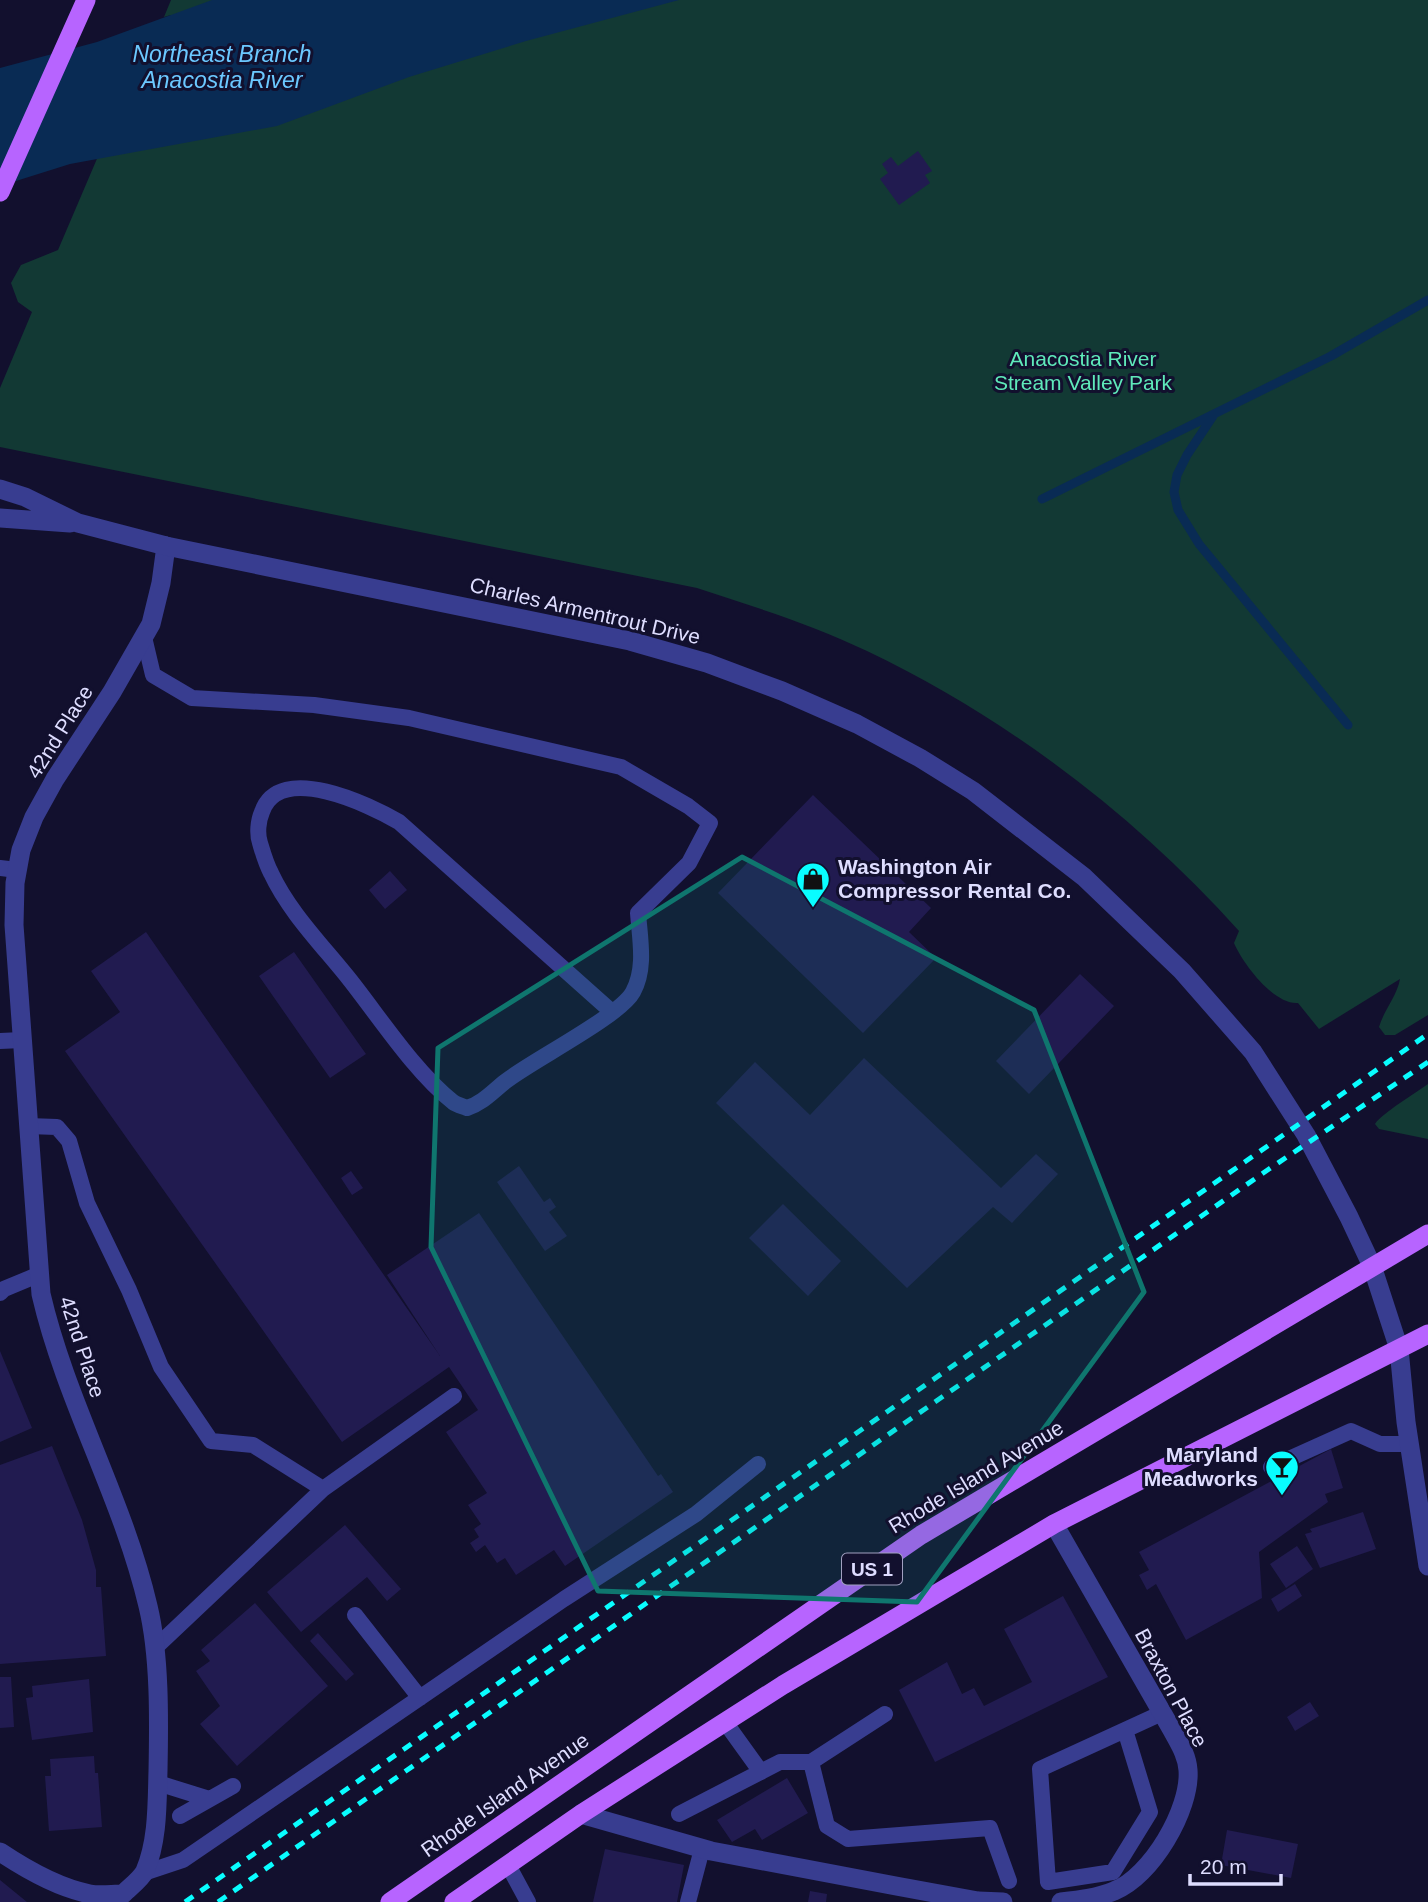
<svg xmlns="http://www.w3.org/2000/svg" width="1428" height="1902" viewBox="0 0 1428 1902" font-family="Arial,sans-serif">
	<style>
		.green { fill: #123934 }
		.water { fill: #092b54 }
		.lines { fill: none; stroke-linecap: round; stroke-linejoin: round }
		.stream { stroke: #092b54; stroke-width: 9 }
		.building { fill: #211b50 }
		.service { stroke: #383d90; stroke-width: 16 }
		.minor { stroke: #383d90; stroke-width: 19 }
		.tertiary { stroke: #383d90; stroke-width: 19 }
		.primary { stroke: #b764ff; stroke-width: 19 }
		.rail { stroke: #09fdff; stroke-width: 5; stroke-dasharray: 10 9; stroke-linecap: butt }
		.marked { fill: #0f766e; fill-opacity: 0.2; stroke: #0f766e; stroke-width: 5; stroke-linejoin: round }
		.labels { text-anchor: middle; stroke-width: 6; stroke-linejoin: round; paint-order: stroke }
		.shield { fill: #12102e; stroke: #a1a0c0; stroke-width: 2 }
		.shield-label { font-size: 19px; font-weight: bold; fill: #deddff }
		.park-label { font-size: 21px; fill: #5fe9ba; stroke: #12102e }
		.street-label { font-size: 21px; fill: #deddff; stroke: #12102e }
		.poi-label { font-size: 21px; font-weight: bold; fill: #deddff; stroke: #12102e; text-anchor: start }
		.water-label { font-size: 23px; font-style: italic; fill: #6bc8ff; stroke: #12102e }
	</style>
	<rect width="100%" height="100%" fill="#12102e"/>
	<!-- green -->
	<path class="green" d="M171,0H1428V1015L1395,1035H1385L1379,1027C1384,1010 1397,996 1400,979L1319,1029L1298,1003C1274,1005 1243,964 1234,943L1239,931C1135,815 1007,718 867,651C813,625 755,607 697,588L0,447V388L32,312L18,302L11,283L21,265L58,250L99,154L171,15L164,17Z
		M1428,1084V1139L1379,1129L1375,1124C1382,1113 1416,1093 1428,1084Z"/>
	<!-- water -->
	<path class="water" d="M212,0H679L526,41L409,77L277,126L70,164L0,186V68L97,42Z"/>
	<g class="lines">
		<!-- stream -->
		<path class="stream" d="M1213,416L1187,455L1177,475L1174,492L1178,510L1199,544L1348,725
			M1042,499L1331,356L1428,300"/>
	</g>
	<!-- building -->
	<path class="building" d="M918,151L932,171L925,175L930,183L899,205L880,179L888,173L882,164L891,157L898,166Z
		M813,795L931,908L909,932L936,958L863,1033L718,893Z
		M390,871L407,890L385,909L369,890Z
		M146,932L440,1356L387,1275L479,1213L658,1476L661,1474L673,1492L565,1566L554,1550L516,1575L505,1558L497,1563L485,1545L476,1552L470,1543L479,1537L474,1529L481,1524L468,1505L487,1493L446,1432L478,1410L449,1367L342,1442L65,1051L120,1012L91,971Z
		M294,952L366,1054L330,1078L259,976Z
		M1080,974L1114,1006L1029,1094L996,1061Z
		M864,1058L1001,1188L1036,1154L1058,1174L1012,1223L993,1207L907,1288L716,1103L755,1062L810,1115Z
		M519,1166L544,1202L550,1198L556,1207L549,1212L567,1236L545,1251L497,1182Z
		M351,1171L363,1188L352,1195L341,1178Z
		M783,1204L841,1261L808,1296L749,1238Z
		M0,1351L32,1428L0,1442Z
		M52,1446L82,1520L96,1570V1587H101L106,1656L0,1664V1465Z
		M1331,1449L1343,1488L1325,1494L1328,1502L1259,1552L1262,1598L1186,1640L1156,1584L1147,1590L1139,1575L1149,1570L1139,1552Z
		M1363,1512L1376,1549L1320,1568L1305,1534L1312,1532L1310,1529Z
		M345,1525L401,1589L387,1601L367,1577L301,1632L267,1592Z
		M1297,1546L1313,1569L1286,1588L1270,1564Z
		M1295,1584L1302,1596L1278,1612L1271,1599Z
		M1063,1596L1108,1677L935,1762L899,1690L947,1662L962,1694L974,1688L984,1706L1032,1682L1004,1629Z
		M255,1603L328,1686L237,1766L200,1724L220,1706L196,1671L210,1661L201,1650Z
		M318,1633L354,1674L346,1681L310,1641Z
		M0,1677H11L14,1727L0,1728Z
		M89,1679L93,1732L32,1740L26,1698L33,1697L32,1686Z
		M1310,1702L1319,1716L1295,1731L1287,1717Z
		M94,1756L95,1773H98L102,1827L49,1831L45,1776H51L50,1759Z
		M787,1778L808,1813L762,1840L755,1829L732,1842L717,1820Z
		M1227,1830L1298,1844L1291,1878L1221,1865Z
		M605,1849L684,1865L677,1902H593Z
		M0,1880L27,1902H0Z
		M810,1891L827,1894L826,1902H808Z"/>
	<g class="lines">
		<!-- service -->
		<path class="service" d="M144,637L153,675L192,698L314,705L409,718L621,767L688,806L710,823L689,863L638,913C640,940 646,968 633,992C620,1016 533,1060 506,1081C493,1091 483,1103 467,1108C462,1106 457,1105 453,1102C415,1072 380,1018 350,980C323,946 289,912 271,873C266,864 263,853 260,843C257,834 258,821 262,812C279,761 370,805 399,822L612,1012
			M0,868L17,870
			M0,1041L22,1040
			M28,1126L57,1127L69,1141L87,1203L129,1290L161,1367L211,1441L253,1445L323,1489L454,1396
			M0,1293L4,1289L40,1274
			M1271,1467L1351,1431L1380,1444H1409
			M355,1615L420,1698
			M155,1648L323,1489
			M725,1722L761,1772
			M1125,1730L1150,1812L1113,1872L1048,1882L1040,1769L1162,1713
			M811,1762L827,1826L848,1839L990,1828L1009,1881
			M158,1783L209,1799
			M679,1814L780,1762H811L885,1714
			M180,1816L233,1786
			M508,1865L528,1902
			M144,1873L183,1860L564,1599L696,1514L758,1464
			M688,1902L702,1849"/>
		<!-- minor -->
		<path class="minor" d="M1399,1349L1406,1422L1428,1566
			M1054,1524L1172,1730C1179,1743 1187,1755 1188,1770C1191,1809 1151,1877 1114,1891C1097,1898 1079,1900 1061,1902
			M581,1814L711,1851L896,1886L978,1901L1003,1902
			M0,1852C27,1870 58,1888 90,1894C100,1896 112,1894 123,1894C130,1887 141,1879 145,1871C158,1840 157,1804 158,1771C159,1720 160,1656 148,1606C123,1499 66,1402 41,1294L14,925L15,883L21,850L34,817L55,779L112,692L151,624L161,583L166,546"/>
		<!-- tertiary -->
		<path class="tertiary" d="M0,489L25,497L78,523L166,546L630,641L707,663L782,691L857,724L920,758L973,791L1084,877L1182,971L1253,1052L1306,1135L1349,1217L1372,1266L1399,1349
			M0,518L70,523"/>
		<!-- primary -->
		<path class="primary" d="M0,192L86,0
			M390,1902L921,1535L1428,1234
			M454,1902L581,1814L783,1685L1054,1524L1428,1334"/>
		<!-- rail -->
		<path class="rail" d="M185,1902L1428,1034
			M218,1902L1269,1169L1428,1062"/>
	</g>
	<!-- marked area -->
	<path class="marked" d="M742,857L1034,1010L1144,1292L917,1602L598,1591L431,1247L438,1048Z"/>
	<!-- icons -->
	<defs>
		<g id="shop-pin" transform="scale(1.75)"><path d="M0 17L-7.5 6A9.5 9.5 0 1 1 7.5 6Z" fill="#09fdff" stroke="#12102e"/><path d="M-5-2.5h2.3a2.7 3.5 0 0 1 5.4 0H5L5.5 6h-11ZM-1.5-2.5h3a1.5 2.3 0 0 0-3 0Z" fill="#111"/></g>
		<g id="bar-pin" transform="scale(1.75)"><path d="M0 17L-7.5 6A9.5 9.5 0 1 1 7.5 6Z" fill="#09fdff" stroke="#12102e"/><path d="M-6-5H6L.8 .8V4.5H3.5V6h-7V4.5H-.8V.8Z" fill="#111"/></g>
	</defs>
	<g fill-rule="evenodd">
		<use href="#shop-pin" x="813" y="879"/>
		<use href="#bar-pin" x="1282" y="1467"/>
	</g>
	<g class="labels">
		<!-- shield labels -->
		<rect class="shield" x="842" y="1553.5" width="60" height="31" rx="5"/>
		<g class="shield-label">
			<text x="872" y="1576">US 1</text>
		</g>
		<!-- park labels -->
		<g class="park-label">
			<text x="1083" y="366">Anacostia River<tspan x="1083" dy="24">Stream Valley Park</tspan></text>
		</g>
		<!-- street labels -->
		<g class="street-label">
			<text transform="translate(585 611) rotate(13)" y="7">Charles Armentrout Drive</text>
			<text transform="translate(60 732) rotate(-58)" y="7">42nd Place</text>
			<text transform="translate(82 1347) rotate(72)" y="7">42nd Place</text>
			<text transform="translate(976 1477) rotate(-31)" y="7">Rhode Island Avenue</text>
			<text transform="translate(1171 1688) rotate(62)" y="7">Braxton Place</text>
			<text transform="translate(505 1795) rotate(-35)" y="7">Rhode Island Avenue</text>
		</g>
		<!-- poi labels -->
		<g class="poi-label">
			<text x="838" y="874">Washington Air<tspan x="838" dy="24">Compressor Rental Co.</tspan></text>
			<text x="1258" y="1462" text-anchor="end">Maryland<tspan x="1258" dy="24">Meadworks</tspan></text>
		</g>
		<!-- water labels -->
		<g class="water-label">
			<text x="222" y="62">Northeast Branch<tspan x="222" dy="26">Anacostia River</tspan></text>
		</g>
	</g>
	<!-- scale -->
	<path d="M1190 1874v10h91v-10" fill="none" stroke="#deddff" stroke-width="3.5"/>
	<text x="1200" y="1874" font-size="21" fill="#deddff" stroke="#12102e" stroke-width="5" paint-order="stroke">20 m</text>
</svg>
